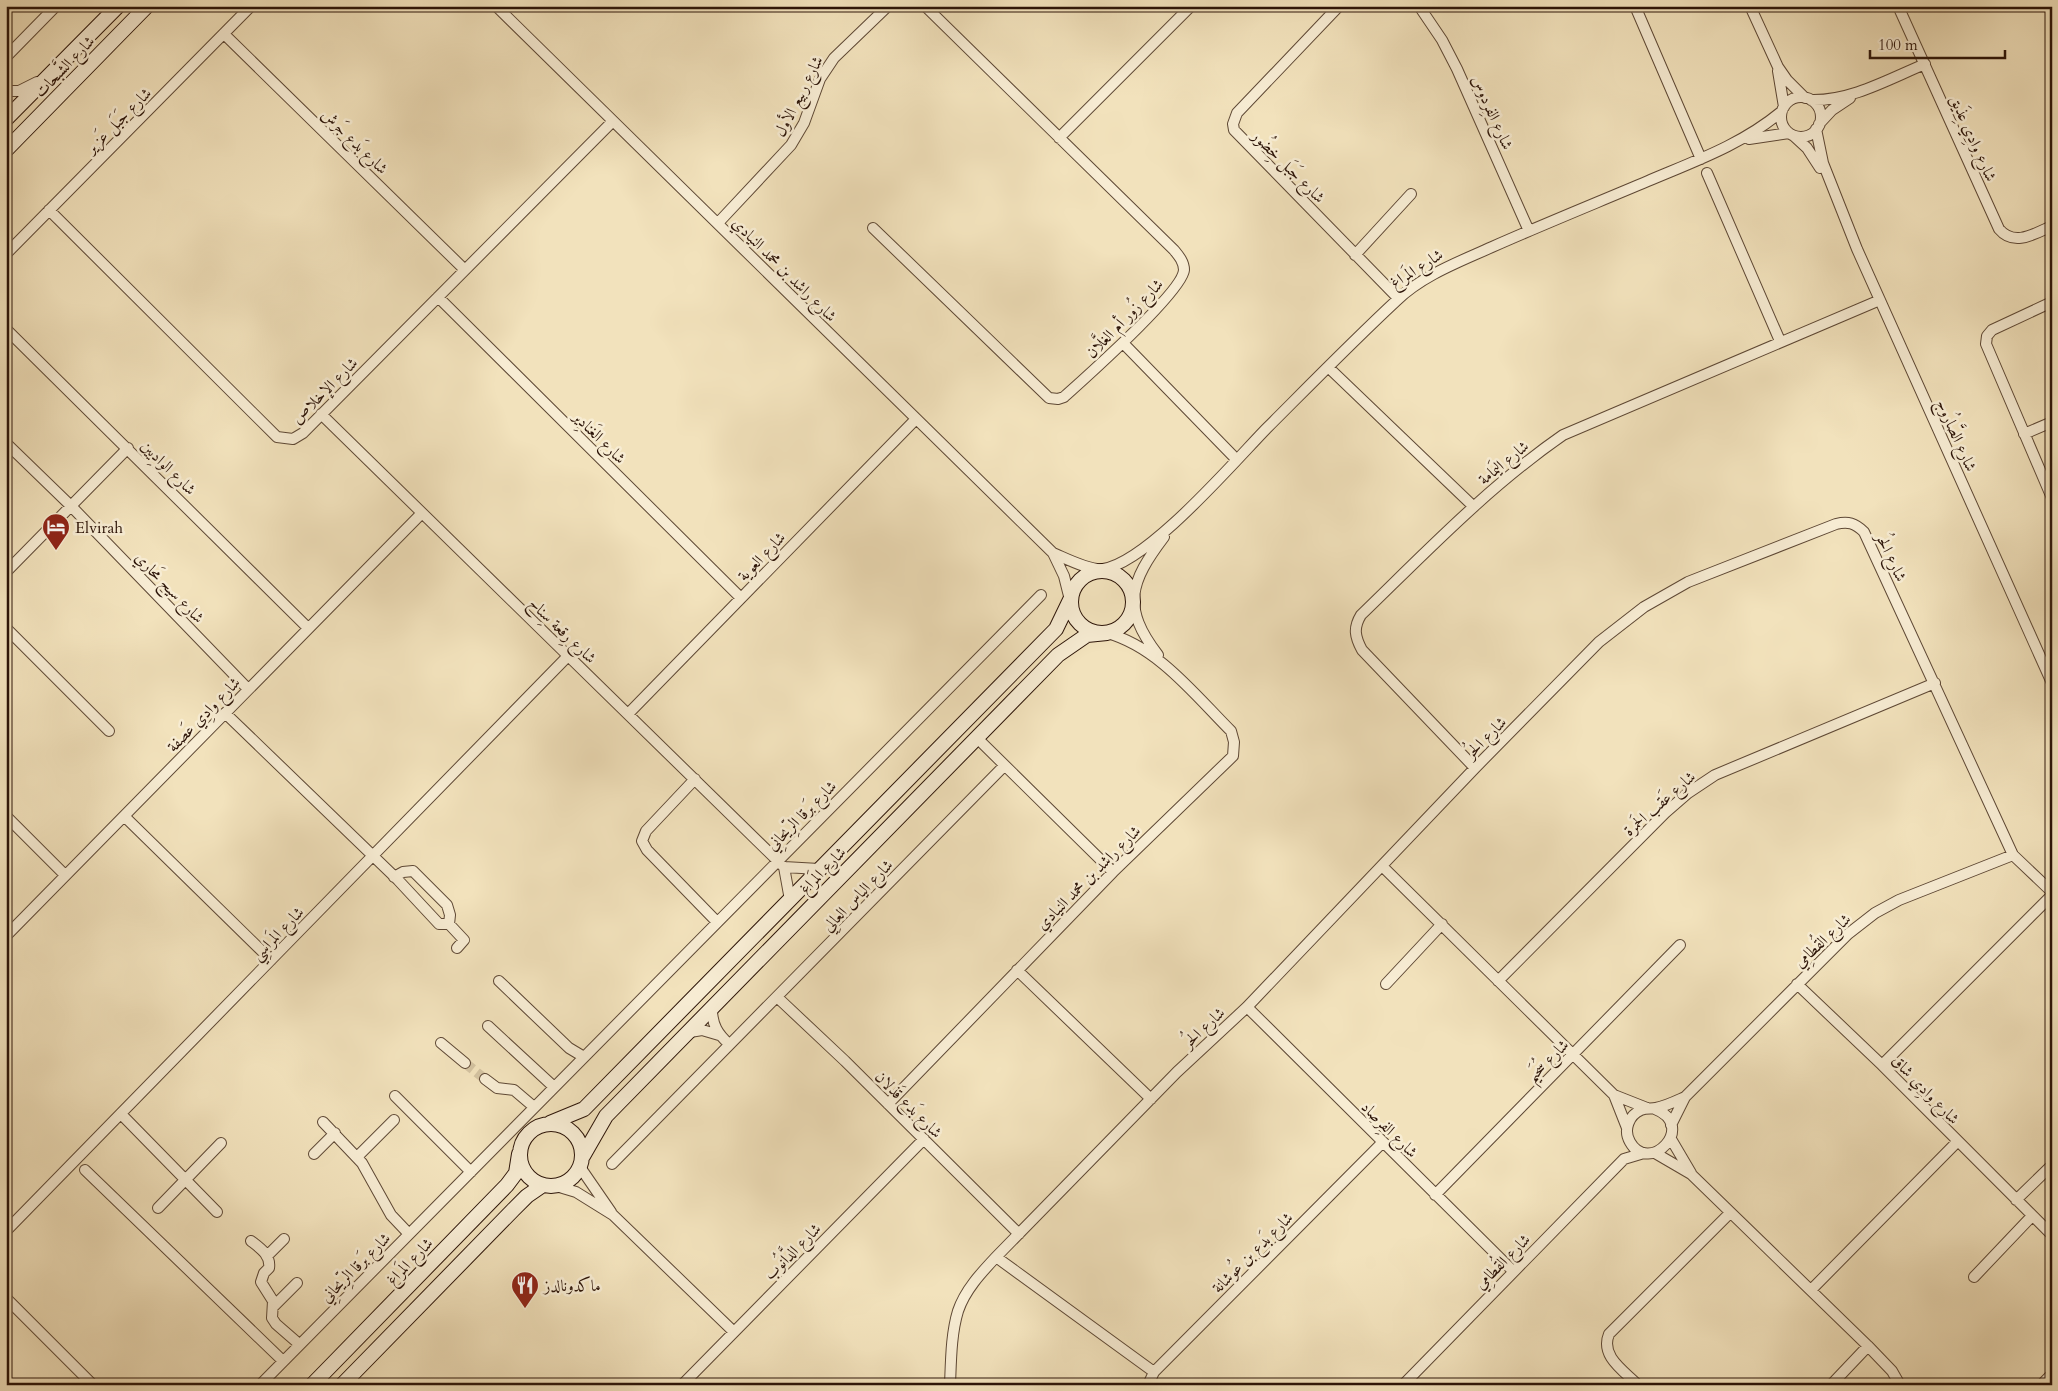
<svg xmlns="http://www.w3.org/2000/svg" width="2058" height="1391" viewBox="0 0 2058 1391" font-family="Cardo,Amiri,serif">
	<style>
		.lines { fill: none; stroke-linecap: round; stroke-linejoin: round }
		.street-tunnel { stroke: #d4c3a1; stroke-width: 10; stroke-dasharray: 10 5; stroke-linecap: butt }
		.street-casing { stroke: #5e4835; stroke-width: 12 }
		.secondary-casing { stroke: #2c1408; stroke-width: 16 }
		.street { stroke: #f7ecd3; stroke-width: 10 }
		.secondary { stroke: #f7ecd3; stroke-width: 14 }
		.labels { text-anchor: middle; stroke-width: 5; stroke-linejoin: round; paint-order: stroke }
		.street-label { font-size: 16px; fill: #2c1408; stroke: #f7ecd3 }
		.poi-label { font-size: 16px; fill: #2c1408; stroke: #f7ecd3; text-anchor: start }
	</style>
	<rect width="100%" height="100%" fill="#f2e2bc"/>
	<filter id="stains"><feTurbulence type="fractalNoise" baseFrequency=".004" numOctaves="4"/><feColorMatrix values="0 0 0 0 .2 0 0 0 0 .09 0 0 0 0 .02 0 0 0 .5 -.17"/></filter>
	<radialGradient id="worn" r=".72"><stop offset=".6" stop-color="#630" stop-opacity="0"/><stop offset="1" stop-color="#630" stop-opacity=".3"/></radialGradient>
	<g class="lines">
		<!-- street-tunnel -->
		<path class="street-tunnel" d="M465,1063L485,1079"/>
		<!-- street casing -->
		<g class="street-casing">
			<path id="street" d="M496,6L1053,553C1065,558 1090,571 1103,569C1147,563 1233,463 1266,429C1309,386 1352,342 1396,301C1423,275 1459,262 1492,247C1544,224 1596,203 1648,181C1695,161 1741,145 1781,112
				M1339,6L1237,113L1233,124L1234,130L1398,298
				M1419,6L1442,40L1457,69L1529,231
				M1635,6L1701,159
				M1750,6L1778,67L1787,80L1805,98
				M1898,6L1999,229C2014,247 2034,234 2052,226
				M224,34L465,270
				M6,57L56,6
				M1778,71L1784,107
				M6,91H19L37,82
				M1781 117a20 20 0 1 1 40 0a20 20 0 1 1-40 0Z
				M1811,100C1851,101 1889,79 1925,64
				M1819,124L1832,110L1850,98
				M1816,129L1823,163L1857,249L2052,683
				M1794,136L1807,148L1820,168
				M1059,138L1191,6
				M1749,139L1789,133
				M1707,173L1780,341
				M49,210L277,437L293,439L303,433L613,121
				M718,223L791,145L804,123L820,79L834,58L888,6
				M873,228L1049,398L1058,399L1064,397C1084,379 1183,291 1184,270C1184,262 1179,256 1174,250L925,6
				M6,254L251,6
				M1355,255L1411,194
				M438,297L741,598
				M2052,302L1992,330L1987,336L1986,344L2052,498
				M6,329L308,628
				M1123,343L1236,459
				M1328,367L1473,506
				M321,414L784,867L790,900
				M2024,434L2052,422
				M6,443L71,506L248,689
				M1053,553L1064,576L1070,600
				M6,572L128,448
				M6,628L109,731
				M1158,655C1121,607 1130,582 1164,537
				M225,713L398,880L439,924H449L464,940L457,948
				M628,714L916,419
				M976,737L1113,872
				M1475,768L1362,650C1355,637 1353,628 1361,615C1426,552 1488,487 1563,435L1880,300
				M695,779L646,831L642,841L647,850L717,922
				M6,816L65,875
				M124,816L271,960
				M1382,866L1614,1095L1647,1108
				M784,867L819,869
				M394,877L403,872L413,871L447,905L450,915L449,924
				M6,936L422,513
				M1017,970L1151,1099
				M499,981L569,1048L584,1057
				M1498,981L1665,813L1688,793L1715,775L1935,683
				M1386,984L1442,924
				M1797,984L1882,1065L2052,1235
				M777,997L845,1061L1019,1234
				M1247,1007L1513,1271
				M712,1009C712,1025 718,1034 729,1044
				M488,1026L554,1087
				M690,1032L702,1030L719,1035
				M441,1043L465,1063
				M1882,1065L2052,895
				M485,1079L497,1088L514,1090L534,1107
				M1614,1095L1627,1128
				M395,1096L471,1172
				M888,1104L1113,872L1233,756L1234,742L1231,731C1195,695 1158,647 1107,633
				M1655,1109C1698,1126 1649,1176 1630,1142C1623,1130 1629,1115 1641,1110C1646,1108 1651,1109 1656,1108C1666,1106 1676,1101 1685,1097
				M121,1114L217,1212
				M323,1122L362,1163L391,1215L409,1234
				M1671,1125L1685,1097L1848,934L1875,913L1899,900L2013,855
				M1671,1139L1691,1173
				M1655,1153L1691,1174L1868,1346L1892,1371L1900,1385
				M314,1154L335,1133
				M357,1157L394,1120
				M612,1164L1004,766
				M580,1167L611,1212
				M85,1170L283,1361
				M556,1186L576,1192L613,1215L734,1332
				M1435,1195L1680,945
				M2016,1200L2052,1165
				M158,1208L221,1143
				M6,1231L568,656
				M251,1241C260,1248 271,1255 269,1268L264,1273L261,1282L273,1301L272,1318L276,1324L299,1344
				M267,1256L284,1239
				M996,1257L1154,1372
				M1974,1277L2032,1216
				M1811,1290L1957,1142
				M6,1298L93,1385
				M273,1307L297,1283
				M260,1385L1041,595
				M682,1385L924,1139
				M950,1385C951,1361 951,1334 958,1311C965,1290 981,1273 996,1257L1177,1072L1247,1007L1475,768L1599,642L1644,607L1688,582L1836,524C1848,521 1855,523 1864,532L2013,855L2052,892
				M1148,1385L1154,1372L1382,1143
				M1403,1385L1624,1159L1644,1153
				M1638,1385C1623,1370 1600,1356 1609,1334L1730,1213
				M1831,1385L1868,1346
				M2041,1385L2052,1374"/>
		</g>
		<!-- secondary casing -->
		<g class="secondary-casing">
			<path id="secondary" d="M6,119L118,6
				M6,150L147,6
				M1071 602a31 31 0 1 1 62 0a31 31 0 1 1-62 0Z
				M550,1123L584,1109L1056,629L1070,600
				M520 1155a31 31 0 1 1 62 0a31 31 0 1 1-62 0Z
				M583,1156L606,1116L1058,655L1087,635L1107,633
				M312,1385L507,1185L516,1173L519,1154
				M342,1385L513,1210L527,1196L543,1185"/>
		</g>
		<!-- street -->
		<use href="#street" class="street"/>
		<!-- secondary -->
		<use href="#secondary" class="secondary"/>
	</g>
	<!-- icons -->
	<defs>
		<g id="hotel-pin" transform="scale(1.4375)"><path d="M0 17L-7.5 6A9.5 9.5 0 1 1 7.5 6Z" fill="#8f2418" stroke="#f7ecd3"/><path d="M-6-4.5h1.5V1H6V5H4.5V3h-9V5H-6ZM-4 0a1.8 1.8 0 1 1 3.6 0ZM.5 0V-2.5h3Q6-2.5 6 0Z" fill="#fff"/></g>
		<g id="restaurant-pin" transform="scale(1.4375)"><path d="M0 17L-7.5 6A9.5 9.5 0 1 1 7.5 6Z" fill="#8f2418" stroke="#f7ecd3"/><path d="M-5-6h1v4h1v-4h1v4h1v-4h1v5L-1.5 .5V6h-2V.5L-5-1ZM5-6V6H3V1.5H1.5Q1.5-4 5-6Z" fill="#fff"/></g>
	</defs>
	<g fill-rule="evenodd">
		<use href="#hotel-pin" x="56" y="527"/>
		<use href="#restaurant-pin" x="525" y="1285"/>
	</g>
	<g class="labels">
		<!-- street labels -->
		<g class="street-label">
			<text transform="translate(64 66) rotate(-46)" y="6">شارع الشَّبحات</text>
			<text transform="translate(798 96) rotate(-63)" y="6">شارع ربيع الأول</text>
			<text transform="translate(1493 112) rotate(66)" y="6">شارع الفِردوس</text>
			<text transform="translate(118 120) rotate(-45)" y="6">شارع جَبَل عَزير</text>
			<text transform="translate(1974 138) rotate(66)" y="6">شارع وادِي عِذَيق</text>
			<text transform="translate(355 141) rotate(44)" y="6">شارع بَدع جَرش</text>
			<text transform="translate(1289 166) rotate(45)" y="6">شارع جَبَل خِضُور</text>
			<text transform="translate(1416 268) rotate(-32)" y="6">شارع المَراغ</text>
			<text transform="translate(785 269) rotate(45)" y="6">شارع راشد بن محمد النيادي</text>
			<text transform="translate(1124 318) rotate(-46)" y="6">شارع زُور أم الغلَّان</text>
			<text transform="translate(324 390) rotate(-45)" y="6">شارع الإخلاص</text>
			<text transform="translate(1957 435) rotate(66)" y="6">شارع الصَّارُوج</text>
			<text transform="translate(600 437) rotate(45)" y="6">شارع الغَنادِير</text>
			<text transform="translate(1503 462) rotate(-39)" y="6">شارع اليَمامة</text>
			<text transform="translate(169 467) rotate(45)" y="6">شارع الوادِيين</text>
			<text transform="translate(761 556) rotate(-46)" y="6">شارع العوية</text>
			<text transform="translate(1892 557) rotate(65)" y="6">شارع الحُر</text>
			<text transform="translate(170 587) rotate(46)" y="6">شارع سيح مَحاري</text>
			<text transform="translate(563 630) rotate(44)" y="6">شارع رِقعة سِناح</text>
			<text transform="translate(203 714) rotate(-46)" y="6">شارع وادِي عَصفة</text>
			<text transform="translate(1485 737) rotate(-45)" y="6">شارع الحُر</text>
			<text transform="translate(1659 803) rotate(-41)" y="6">شارع عَقب الحَمرة</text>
			<text transform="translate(801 815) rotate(-45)" y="6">شارع بَرقا الرِّيحانِي</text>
			<text transform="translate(822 870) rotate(-46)" y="6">شارع المَراغ</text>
			<text transform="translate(1088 877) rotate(-45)" y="6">شارع راشد بن محمد النيادي</text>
			<text transform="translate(857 895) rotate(-46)" y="6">شارع الياس العالِي</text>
			<text transform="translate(277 933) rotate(-46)" y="6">شارع المَراسِي</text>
			<text transform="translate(1822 940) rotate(-43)" y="6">شارع القُطامِي</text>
			<text transform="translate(1203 1027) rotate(-43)" y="6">شارع الحُر</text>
			<text transform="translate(1547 1060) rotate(-45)" y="6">شارع سُحَيم</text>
			<text transform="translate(1926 1089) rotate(46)" y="6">شارع وادِي شاق</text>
			<text transform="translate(909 1104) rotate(45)" y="6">شارع بَدع قَذلان</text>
			<text transform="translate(1390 1129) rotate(45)" y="6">شارع الفِرصاد</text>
			<text transform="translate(792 1251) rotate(-45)" y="6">شارع الدَّانُوب</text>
			<text transform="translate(1252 1252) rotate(-45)" y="6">شارع بَدع بن عُوشانة</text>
			<text transform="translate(409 1261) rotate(-46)" y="6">شارع المَراغ</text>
			<text transform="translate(1502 1261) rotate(-45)" y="6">شارع القُطامِي</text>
			<text transform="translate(355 1267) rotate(-45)" y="6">شارع بَرقا الرِّيحانِي</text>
		</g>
		<!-- poi labels -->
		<g class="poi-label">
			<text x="75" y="533">Elvirah</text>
			<text x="544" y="1291">ماكدونالدز</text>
		</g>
	</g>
	<!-- margin -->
	<rect width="2058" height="1391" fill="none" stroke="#f2e2bc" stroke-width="25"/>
	<rect x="8" y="8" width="2043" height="1376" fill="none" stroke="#2c1408" stroke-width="2.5"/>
	<rect x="12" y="12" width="2033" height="1366" fill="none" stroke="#2c1408"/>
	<!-- scale -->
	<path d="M1870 50v8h135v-8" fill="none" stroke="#2c1408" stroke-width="2.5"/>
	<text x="1878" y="50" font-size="15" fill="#2c1408" stroke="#f7ecd3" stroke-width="4" paint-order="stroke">100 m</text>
	<rect width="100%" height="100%" filter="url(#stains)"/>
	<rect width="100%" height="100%" fill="url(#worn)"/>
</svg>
